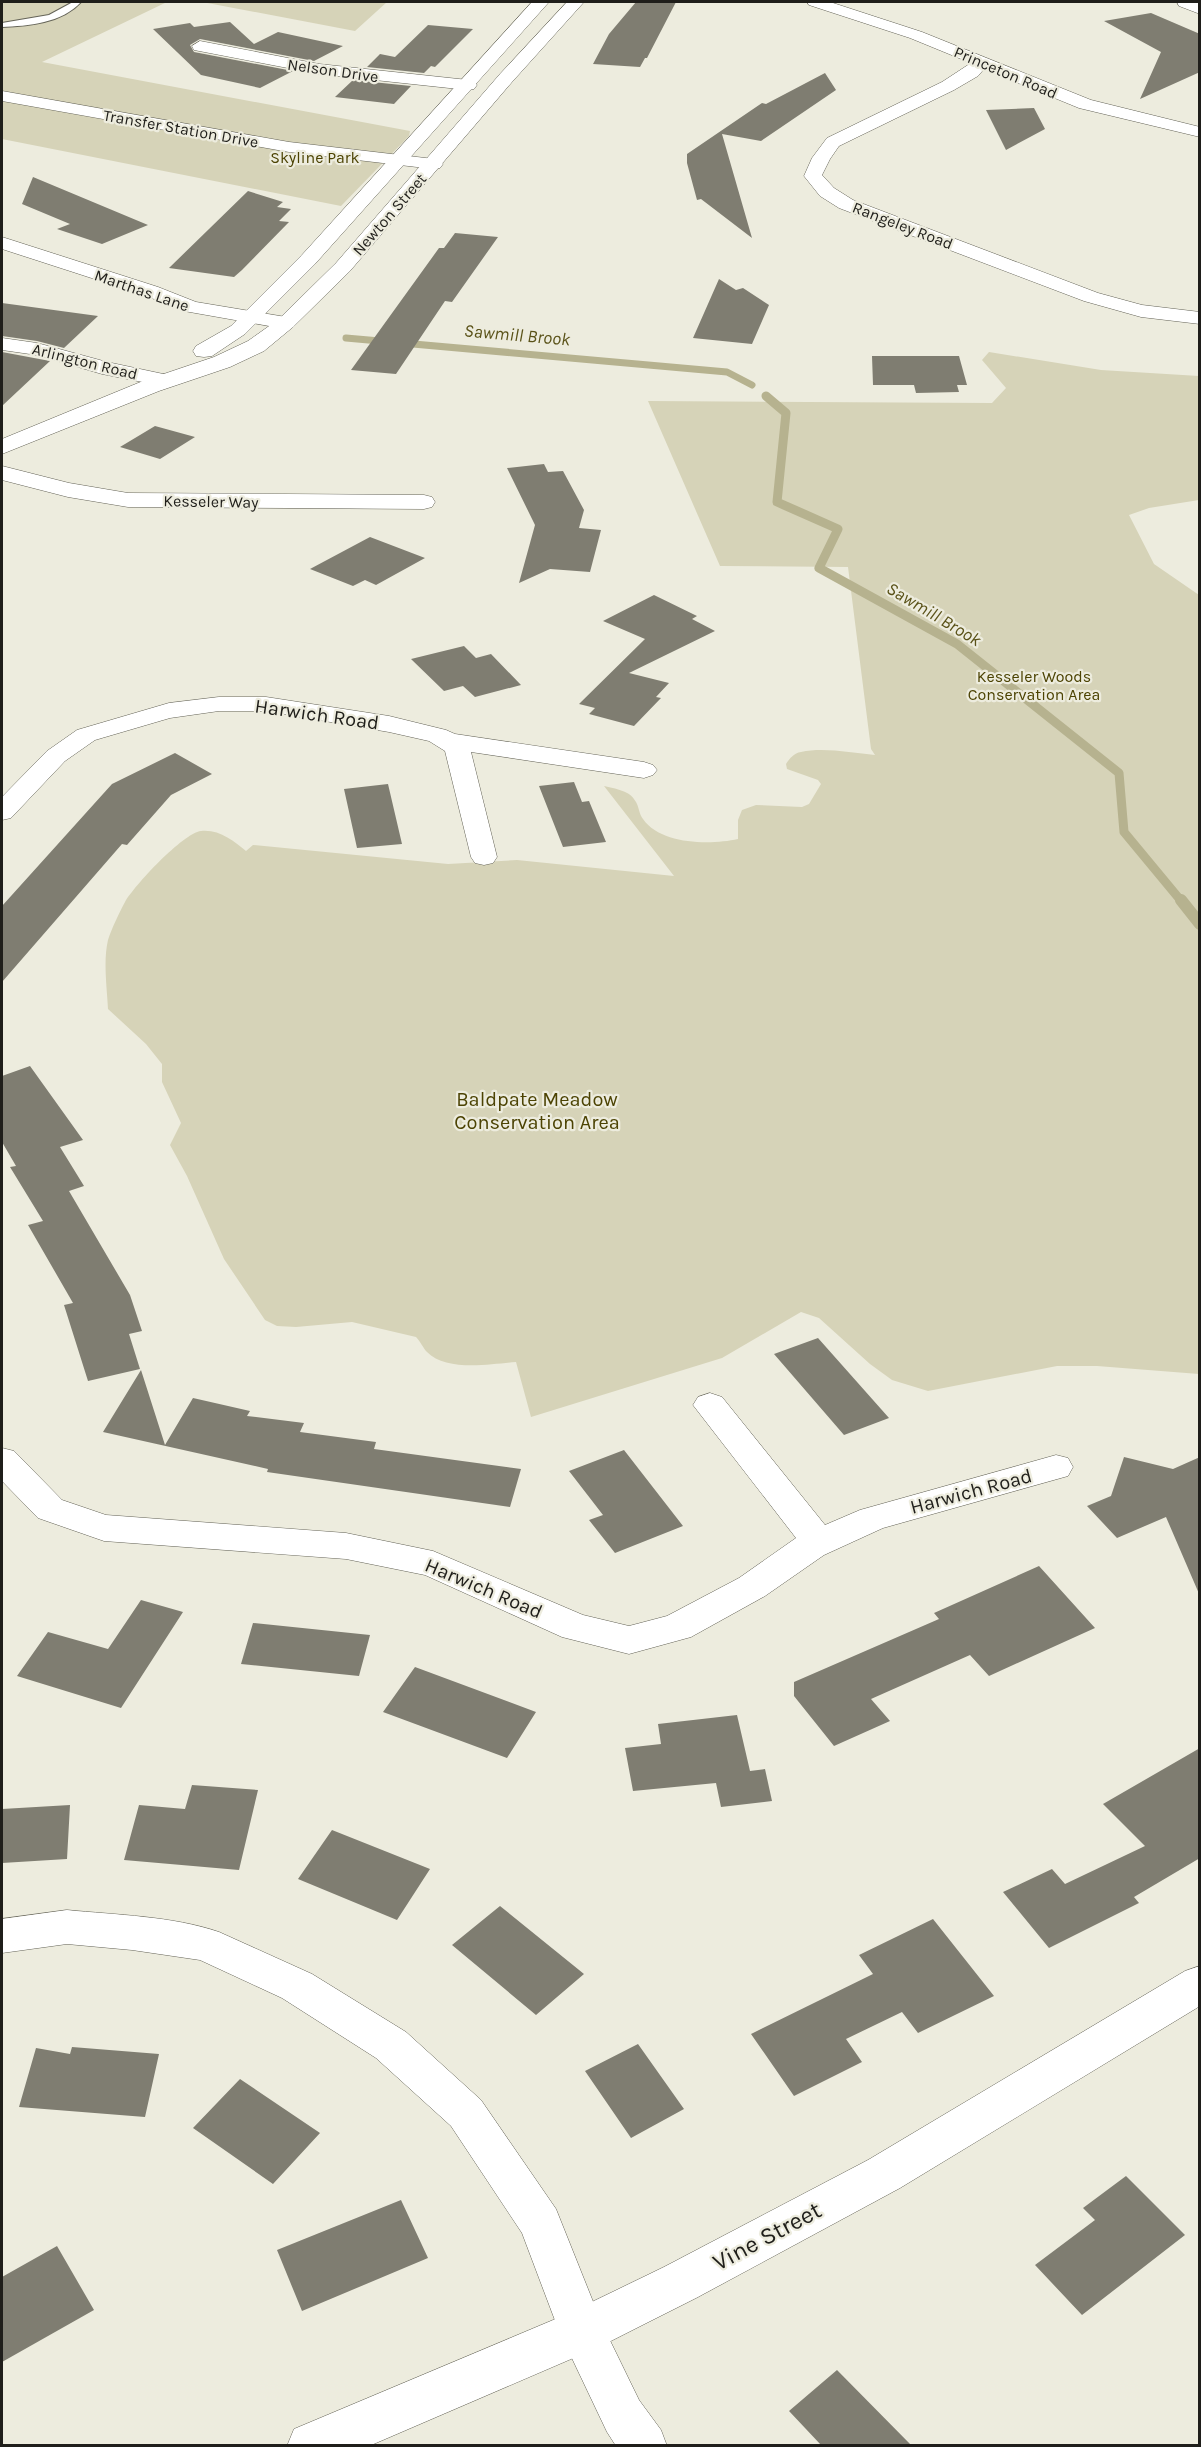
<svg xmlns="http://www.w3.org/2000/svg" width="1201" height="2447" viewBox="0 0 1201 2447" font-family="Karla,sans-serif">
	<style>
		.green { fill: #d6d3b8 }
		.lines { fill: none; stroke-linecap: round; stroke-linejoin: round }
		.stream-far2 { stroke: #b6b28f; stroke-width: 7 }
		.stream-far1 { stroke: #b6b28f; stroke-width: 9 }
		.stream { stroke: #b6b28f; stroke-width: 12 }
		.building { fill: #7f7d71 }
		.lane-casing { stroke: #646357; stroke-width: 2 }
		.street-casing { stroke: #646357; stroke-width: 1 }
		.secondary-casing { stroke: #646357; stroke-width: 1 }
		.lane { fill: #fff; fill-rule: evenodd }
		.street { fill: #fff; fill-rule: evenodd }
		.secondary { fill: #fff; fill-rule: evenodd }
		.labels { text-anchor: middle; stroke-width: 4.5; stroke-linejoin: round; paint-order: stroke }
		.far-street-label { font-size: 16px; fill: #1f1e1a; stroke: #edecde }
		.far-park-label { font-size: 16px; fill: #4c4303; stroke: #edecde }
		.far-water-label { font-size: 18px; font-style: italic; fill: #5a5218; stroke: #edecde }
		.street-label { font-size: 20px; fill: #1f1e1a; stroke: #edecde }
		.park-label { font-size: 20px; fill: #4c4303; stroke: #edecde }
		.near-street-label { font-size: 24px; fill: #1f1e1a; stroke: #edecde }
	</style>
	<rect width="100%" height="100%" fill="#edecde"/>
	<!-- green -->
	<path class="green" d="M2,2H167L42,62L410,131L409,136L341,206L2,139Z
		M202,2H387L355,31Z
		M989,352L1101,370L1199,376V500L1149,508L1129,515L1154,564L1199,595V1374L1097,1366H1057L928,1391L892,1380L870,1364L819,1318L801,1312L722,1358L531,1417L516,1362C491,1364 446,1372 427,1352C423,1348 421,1342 416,1337L352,1322L296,1327L277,1326L265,1320L224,1259L187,1176L170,1145L181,1123L162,1082V1064L146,1044L108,1009C107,988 103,961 108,940C112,928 119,913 125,902C134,886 183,833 201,831C219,829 234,841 246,851L253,845L448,864L517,860L674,876L604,786C615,789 630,790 636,802C639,807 639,814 643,819C661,845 711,845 738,839V820L742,810L756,805L802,807L809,804L821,784L818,780L787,769L786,764C790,758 794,753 801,752C824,747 852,753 875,755L871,749L848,567L720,566L648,401L992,403L1006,388L982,360Z"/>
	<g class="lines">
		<!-- stream-far2 -->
		<path class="stream-far2" d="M346,338L727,372L752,385"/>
		<!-- stream-far1 -->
		<path class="stream-far1" d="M766,396L786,413L777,502L838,529L819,568L957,644L1119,773L1124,832L1182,902"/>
		<!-- stream -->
		<path class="stream" d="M1181,900L1200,924"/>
	</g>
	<!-- building -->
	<path class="building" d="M636,2H676L647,58H645L640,67L593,64L609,34Z
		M1151,13L1200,34V72L1140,99L1161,52L1104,21Z
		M230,22L254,44L278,32L343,46L314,61L200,39L190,45L194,52L293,71L260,88L201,75L153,29L190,23L194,27Z
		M428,25L473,29L435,67L431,66L424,73L367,67L380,54L395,57Z
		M825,73L836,90L761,141L722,134L752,238L701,199L697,200L687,163V154L762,103L766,104Z
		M353,80L411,86L394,104L335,97Z
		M1034,108L1045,129L1006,150L986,110Z
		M33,177L148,225L102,244L57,229L70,224L22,204Z
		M248,191L283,202L277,207L291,209L279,221L289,222L242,270L234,277L169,268Z
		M455,233L498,237L452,302L445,301L396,374L351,370L439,248H444Z
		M719,279L736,290L743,288L769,305L752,344L693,338Z
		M2,303L98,316L64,348L37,341L2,336Z
		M2,352L50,361L2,406Z
		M872,356H959L967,385H957L959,392L916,393L914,385H873Z
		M155,426L195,437L160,459L120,447Z
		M544,464L548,472L563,471L584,510L579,528L601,530L590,572L550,569L519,583L535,525L507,468Z
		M370,537L425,558L376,585L365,580L353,586L310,569Z
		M654,595L697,616L692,619L715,631L629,673L669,683L656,697L661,698L634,726L589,714L595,708L579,704L645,639L603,621Z
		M464,646L476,658L491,654L521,685L475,697L463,686L444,691L411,659Z
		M175,753L212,774L171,795L127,845L122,844L2,982V906L112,784Z
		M574,782L582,802L589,801L606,842L563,847L539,786Z
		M388,784L402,844L357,848L344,789Z
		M30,1066L83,1140L60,1147L84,1186L69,1191L130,1295L142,1331L129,1334L140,1369L88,1381L64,1305L73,1303L28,1225L43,1221L10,1167L16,1166L2,1142V1076Z
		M818,1338L889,1418L844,1435L774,1354Z
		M141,1370L165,1445L193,1398L250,1411L247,1416L304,1423L300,1432L376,1442L374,1449L521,1469L510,1507L267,1472L268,1469L103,1432Z
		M624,1450L683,1526L615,1553L589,1520L603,1515L569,1471Z
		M1124,1457L1173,1469L1200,1457V1596L1166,1517L1117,1538L1087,1506L1111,1496Z
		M1039,1566L1095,1628L989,1676L970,1655L871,1699L890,1721L834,1746L794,1696V1682L939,1619L934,1613Z
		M141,1600L183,1612L121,1708L17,1676L48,1632L108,1649Z
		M253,1623L370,1635L359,1676L241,1664Z
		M415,1667L536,1712L507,1758L383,1712Z
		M737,1715L750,1771L765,1769L772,1801L721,1807L716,1783L633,1791L625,1748L661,1744L658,1724Z
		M1200,1748V1858L1134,1897L1139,1903L1049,1948L1003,1892L1052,1869L1065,1884L1145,1846L1103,1804Z
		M192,1785L258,1790L239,1870L124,1860L139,1805L185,1809Z
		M70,1805L67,1859L2,1863V1809Z
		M332,1830L430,1869L397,1920L298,1879Z
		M500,1906L584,1974L536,2015L452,1945Z
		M933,1919L994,1996L918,2033L902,2012L846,2039L862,2062L794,2096L751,2034L873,1974L859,1955Z
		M638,2044L684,2109L631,2138L585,2071Z
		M72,2047L159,2054L145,2117L19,2107L36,2048L70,2054Z
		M240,2079L320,2133L273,2184L193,2128Z
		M1126,2176L1185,2235L1082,2315L1035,2265L1095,2220L1083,2208Z
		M401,2200L428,2258L302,2311L277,2250Z
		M57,2246L94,2310L2,2362V2277Z
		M837,2370L911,2445H821L789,2411Z"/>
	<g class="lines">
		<!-- lane casing -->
		<g class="lane-casing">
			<path id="lane" d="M73,2H81C62,23 28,26 2,27V23L49,15Z"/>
		</g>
		<!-- street casing -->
		<g class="street-casing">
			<path id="street" d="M807,2H830L922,32L1091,100L1200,127V137L1079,108L984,69L978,76L954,90L839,146L830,159L822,175L834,188L853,200L1098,293L1142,305L1200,312V324L1141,317L1084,301L839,208L820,196L804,176L812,158L827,138L942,82L971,63L910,38L809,5Z
				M200,41L319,64L468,80L474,81L477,85L474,89L468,90L319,74L194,50L192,46Z
				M2,91L289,142L434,159L440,160L443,164L440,168L434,169L289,152L2,101Z
				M2,237L158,287L196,302L286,317L293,319L296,323L293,327L286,329L184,311L144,295L2,249Z
				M2,338L37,343L107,362L168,375L175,377L178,381L175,385L168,387L102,374L37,355L2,350Z
				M2,466L69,483L128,493L424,495L432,497L435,502L432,507L424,509L128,507L68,497L2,480Z
				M219,697H266L389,716L446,730L455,734L644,762L653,765L657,770L653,775L644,778L471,752L497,857L493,863L484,865L475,863L471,857L445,751L429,741L389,732L266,711H219L170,718L95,740L65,761L11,818L2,820V797L47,751L77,730L169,703Z
				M710,1393L722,1397L825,1525L860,1510L1056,1455L1068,1458L1073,1467L1068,1476L883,1528L824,1555L765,1596L691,1637L629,1654L562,1637L425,1575L346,1559L104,1541L38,1518L2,1481V1448L14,1451L62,1500L106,1515L346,1533L433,1551L583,1615L629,1626L667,1616L739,1578L796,1538L693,1405L698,1397Z
				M67,1910C117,1915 172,1916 219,1932L312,1974L406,2032L481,2100L556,2209L602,2324L639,2400L661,2430L667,2446H616L607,2432L559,2331L522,2233L451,2126L376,2058L282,1998L200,1960L132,1950L67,1944L2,1953V1919Z"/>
		</g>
		<!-- secondary casing -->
		<g class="secondary-casing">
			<path id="secondary" d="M532,2H549L315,264L245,334L212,356L204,357L196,356L193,351L196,346L231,326L301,256Z
				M567,2H584L512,82L350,271L293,327L264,351L230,367L159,391L2,454V439L143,381L214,357L248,341L279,319L336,263L500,74Z
				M1177,2H1200V14L1179,6Z
				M1200,1966V2006L900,2188L698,2297L599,2347L369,2446H287L294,2429L565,2315L664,2267L868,2160L1185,1971Z"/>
		</g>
		<!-- lane -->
		<use href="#lane" class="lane"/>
		<!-- street -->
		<use href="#street" class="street"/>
		<!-- secondary -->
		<use href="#secondary" class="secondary"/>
	</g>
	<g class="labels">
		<!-- far-street labels -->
		<g class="far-street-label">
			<text transform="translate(333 70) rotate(8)" y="6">Nelson Drive</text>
			<text transform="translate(1006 72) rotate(23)" y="6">Princeton Road</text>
			<text transform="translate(181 128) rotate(10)" y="6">Transfer Station Drive</text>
			<text transform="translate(389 214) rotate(-49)" y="6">Newton Street</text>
			<text transform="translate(903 225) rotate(21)" y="6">Rangeley Road</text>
			<text transform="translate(142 290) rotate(19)" y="6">Marthas Lane</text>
			<text transform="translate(85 361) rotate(14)" y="6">Arlington Road</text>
			<text transform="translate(211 501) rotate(1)" y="6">Kesseler Way</text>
		</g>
		<!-- far-park labels -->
		<g class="far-park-label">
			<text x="315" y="163">Skyline Park</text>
			<text x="1034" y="682">Kesseler Woods<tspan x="1034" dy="18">Conservation Area</tspan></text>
		</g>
		<!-- far-water labels -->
		<g class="far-water-label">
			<text transform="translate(517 335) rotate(5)" y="6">Sawmill Brook</text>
			<text transform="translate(934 614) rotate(31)" y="6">Sawmill Brook</text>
		</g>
		<!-- street labels -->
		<g class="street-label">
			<text transform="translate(317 714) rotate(8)" y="7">Harwich Road</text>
			<text transform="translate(971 1491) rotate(-15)" y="7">Harwich Road</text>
			<text transform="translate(484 1588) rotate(23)" y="7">Harwich Road</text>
		</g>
		<!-- park labels -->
		<g class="park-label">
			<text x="537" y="1106">Baldpate Meadow<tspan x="537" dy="23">Conservation Area</tspan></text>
		</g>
		<!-- near-street labels -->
		<g class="near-street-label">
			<text transform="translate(767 2236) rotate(-28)" y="8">Vine Street</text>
		</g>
	</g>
	<!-- border -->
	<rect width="1201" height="2447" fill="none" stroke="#1f1e1a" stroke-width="6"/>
</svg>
